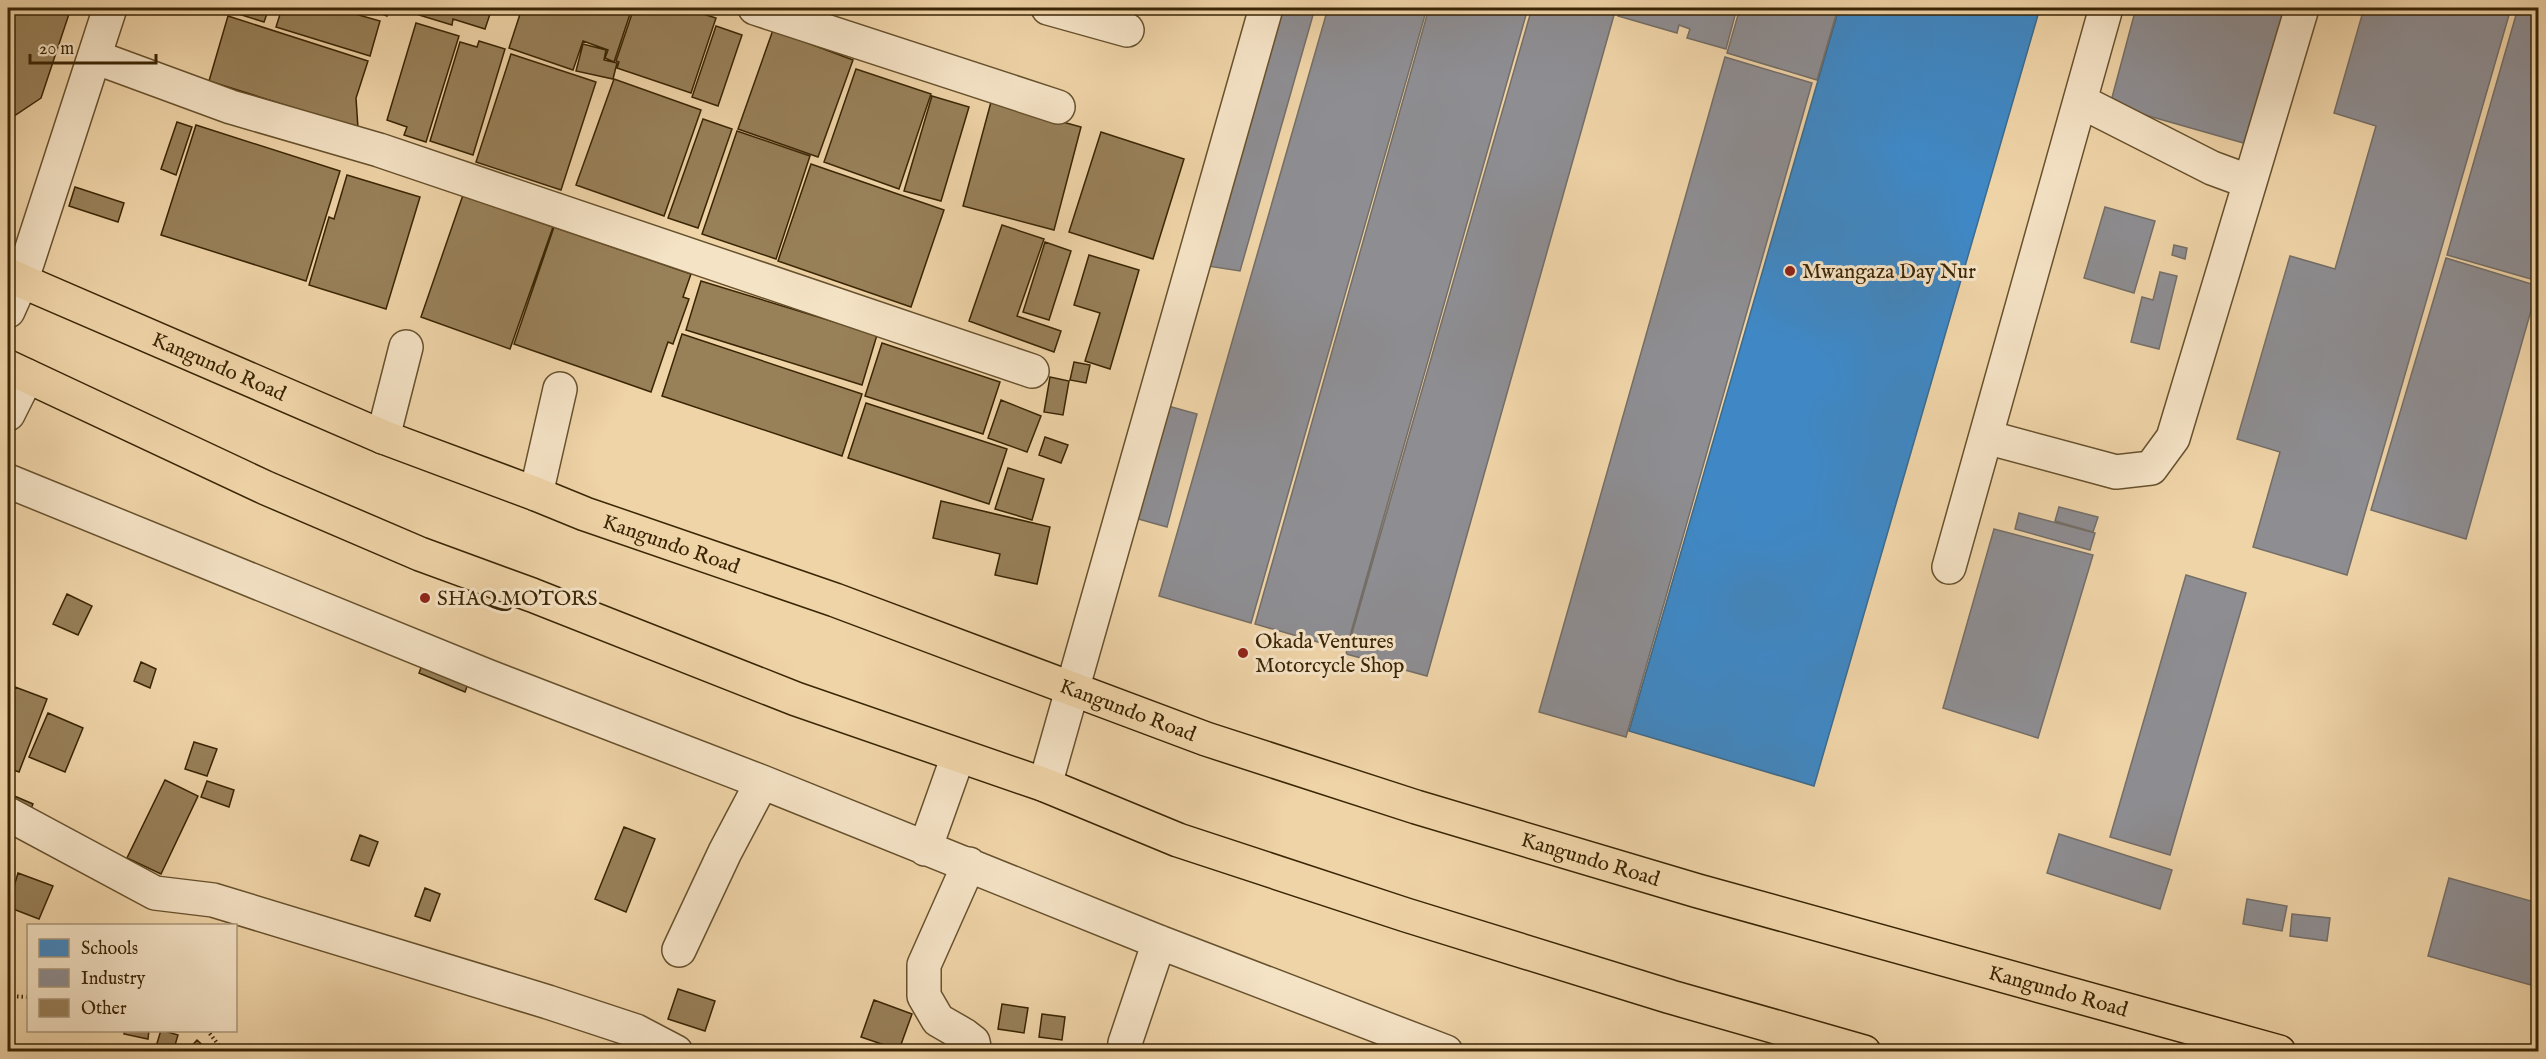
<svg xmlns="http://www.w3.org/2000/svg" width="2546" height="1059" viewBox="0 0 2546 1059" font-family="'IM FELL English',serif">
	<style>
		.schools { fill: #3f88c5; stroke: #3e6a8b; stroke-width: 1.5 }
		.industry { fill: #8d8d92; stroke: #746e67; stroke-width: 1.5 }
		.building { fill: #988059; stroke: #3a2504; stroke-width: 1.5 }
		.lines { fill: none; stroke-linecap: round; stroke-linejoin: round }
		.minor-casing { stroke: #67512d; stroke-width: 36 }
		.highway-casing { stroke: #3a2504; stroke-width: 36 }
		.path { stroke: #3a2504; stroke-width: 4; stroke-dasharray: 1.5 3; stroke-linecap: butt }
		.minor { stroke: #f5e3c6; stroke-width: 33 }
		.highway { stroke: #efd4a8; stroke-width: 33 }
		.poi-dot { fill: #8f2418; stroke: #f5e3c6; stroke-width: 2 }
		.labels { text-anchor: middle; stroke-width: 6; stroke-linejoin: round; paint-order: stroke }
		.poi-label { font-size: 21px; fill: #3a2504; stroke: #f5e3c6; text-anchor: start }
		.street-label { font-size: 21px; fill: #3a2504; stroke: #f5e3c6 }
	</style>
	<rect width="100%" height="100%" fill="#efd4a8"/>
	<filter id="stains"><feTurbulence type="fractalNoise" baseFrequency=".00333" numOctaves="4"/><feColorMatrix values="0 0 0 0 .2 0 0 0 0 .09 0 0 0 0 .02 0 0 0 .5 -.17"/></filter>
	<radialGradient id="worn" r=".72"><stop offset=".6" stop-color="#630" stop-opacity="0"/><stop offset="1" stop-color="#630" stop-opacity=".3"/></radialGradient>
	<!-- schools -->
	<path class="schools" d="M1839,8H2040L1814,786L1629,731Z"/>
	<!-- industry -->
	<path class="industry" d="M1272,8H1315L1240,271L1201,265Z
		M1328,8H1427L1251,623L1159,596Z
		M1429,8H1528L1346,650L1255,624Z
		M1532,8H1616L1427,676L1346,654Z
		M1620,8H1737L1726,49L1687,38L1690,29L1679,25L1677,33L1618,16Z
		M1740,8H1838L1817,80L1727,53Z
		M2136,8H2291L2254,146L2110,105Z
		M2364,8H2511L2347,575L2253,547L2280,452L2237,439L2290,256L2335,269L2376,126L2334,113Z
		M2518,8H2538V281L2447,255Z
		M1725,57L1812,83L1626,737L1539,712Z
		M2105,207L2155,221L2134,293L2084,278Z
		M2174,245L2187,248L2185,259L2172,255Z
		M2446,258L2538,286L2466,539L2371,510Z
		M2160,272L2177,276L2159,349L2131,342L2142,297L2153,300Z
		M1161,404L1197,414L1167,527L1131,517Z
		M2059,507L2098,517L2093,532L2055,521Z
		M2019,513L2095,533L2090,550L2015,529Z
		M1994,529L2093,555L2038,738L1943,708Z
		M2186,575L2246,593L2170,855L2110,837Z
		M2059,834L2172,870L2160,909L2047,873Z
		M2449,878L2538,903V987L2428,956Z
		M2247,899L2287,906L2282,931L2243,924Z
		M2292,914L2330,918L2327,941L2290,936Z"/>
	<!-- building -->
	<path class="building" d="M8,8H71L41,98L8,120Z
		M233,8H269L264,22L232,12Z
		M282,8H334L380,21L370,56L276,27Z
		M350,8H389L387,16L371,10L370,14Z
		M418,8H492L485,29L453,19L452,25L419,15L421,8Z
		M522,8H632L614,62L605,58L608,50L583,41L573,70L509,48Z
		M634,8H684L716,18L691,93L617,68L619,62L616,61Z
		M228,16L368,61L356,98L358,128L209,81Z
		M416,23L459,36L426,142L404,135L407,127L387,120Z
		M716,26L742,35L718,106L692,97Z
		M773,30L853,60L818,157L738,129Z
		M479,41L505,49L473,155L430,141L460,42L477,47Z
		M583,44L606,50L604,60L617,63L613,79L576,71Z
		M511,54L596,82L561,190L476,162Z
		M856,69L931,94L899,189L824,162Z
		M614,79L701,110L664,216L576,185Z
		M932,96L969,107L941,201L904,191Z
		M991,102L1081,127L1054,230L963,206Z
		M703,119L732,129L698,228L668,218Z
		M177,122L192,127L176,175L161,169Z
		M196,125L340,171L306,281L161,235Z
		M737,131L810,156L776,259L702,234Z
		M1101,132L1184,159L1153,259L1069,232Z
		M811,164L944,210L911,307L778,261Z
		M347,175L420,197L386,309L309,285L329,217L334,219Z
		M75,187L124,203L118,222L69,206Z
		M463,195L553,227L510,349L421,317Z
		M1002,225L1044,239L1017,316L1061,331L1054,352L969,321Z
		M554,227L691,274L683,297L689,299L673,344L668,342L651,392L514,344Z
		M1045,242L1071,251L1049,320L1023,312Z
		M1089,255L1139,270L1110,369L1085,361L1100,313L1074,305Z
		M701,281L877,335L862,385L686,330Z
		M682,334L862,394L842,456L662,396Z
		M882,343L1000,382L983,434L865,396Z
		M1074,362L1090,365L1086,383L1070,380Z
		M1050,377L1069,381L1063,415L1044,412Z
		M1001,400L1041,416L1027,452L988,438Z
		M866,403L1007,449L989,504L848,458Z
		M1045,437L1068,445L1061,463L1039,455Z
		M1008,468L1044,479L1032,520L995,509Z
		M941,501L1050,527L1037,584L995,575L1000,554L933,538Z
		M67,594L92,606L78,635L53,624Z
		M425,657L471,676L465,692L419,673Z
		M141,662L156,669L150,688L134,681Z
		M15,687L47,699L19,772L8,768V705Z
		M48,713L83,728L65,772L29,757Z
		M194,742L217,749L207,776L185,769Z
		M165,780L198,796L161,874L127,858Z
		M8,781L13,783L8,798Z
		M207,781L234,790L229,807L201,797Z
		M12,795L33,804L26,820L8,805Z
		M624,827L655,839L626,912L595,899Z
		M360,835L378,842L369,866L351,860Z
		M18,873L53,886L39,919L8,907Z
		M425,888L440,894L430,921L415,916Z
		M678,989L715,1001L705,1031L668,1019Z
		M874,1000L912,1014L899,1050L861,1037Z
		M1002,1004L1028,1008L1024,1033L998,1029Z
		M1042,1014L1065,1017L1062,1040L1039,1037Z
		M125,1030H149L148,1039L124,1034Z
		M161,1030L178,1035L173,1052L155,1050Z
		M197,1040L210,1052H186Z
		M129,1046L145,1052H127Z"/>
	<g class="lines">
		<!-- minor casing -->
		<g class="minor-casing">
			<path id="minor" d="M755,8L1058,107
				M1048,8L1127,30
				M95,57L231,107L379,150L1032,371
				M2250,182L2302,8
				M8,311L21,282L110,8
				M8,414L27,376
				M383,437L406,347
				M1986,437L2116,472L2151,468L2173,438L2250,182L2212,168L2080,101
				M8,481L487,676L762,782L1159,942L1446,1052
				M536,494L560,389
				M1949,567L2106,8
				M1045,785L1266,8
				M8,814L155,893L213,900L548,1002L636,1031L676,1052
				M925,849L958,756
				M969,864L924,965V996L938,1020L964,1035L973,1042L975,1052
				M679,950L725,852L762,782
				M1124,1052L1125,1043L1159,942"/>
		</g>
		<!-- highway casing -->
		<g class="highway-casing">
			<g id="highway">
				<path id="s1" d="M8,275L383,437L536,494L585,514L835,600L1206,739L1416,807L1698,891L2279,1052"/>
				<path d="M8,367L266,488L420,554L532,595L796,699L1045,785L1178,840L1406,915L1671,997L1864,1052"/>
			</g>
		</g>
		<!-- path -->
		<path class="path" d="M8,996L28,997
			M207,1030L224,1052"/>
		<!-- minor -->
		<use href="#minor" class="minor"/>
		<!-- highway -->
		<use href="#highway" class="highway"/>
	</g>
	<!-- markers -->
	<g class="poi-dot">
		<circle cx="1790" cy="271" r="6"/>
		<circle cx="425" cy="598" r="6"/>
		<circle cx="1243" cy="653" r="6"/>
	</g>
	<g class="labels">
		<!-- poi labels -->
		<g class="poi-label">
			<text x="1802" y="278">Mwangaza Day Nur</text>
			<text x="437" y="605">SHAQ MOTORS</text>
			<text x="1255" y="648">Okada Ventures<tspan x="1255" dy="24">Motorcycle Shop</tspan></text>
		</g>
		<!-- street labels -->
		<g class="street-label">
			<text dy="7" stroke="none"><textPath href="#s1" startOffset="230">Kangundo Road</textPath></text>
			<text dy="7" stroke="none"><textPath href="#s1" startOffset="716">Kangundo Road</textPath></text>
			<text dy="7" stroke="none"><textPath href="#s1" startOffset="1202">Kangundo Road</textPath></text>
			<text dy="7" stroke="none"><textPath href="#s1" startOffset="1688">Kangundo Road</textPath></text>
			<text dy="7" stroke="none"><textPath href="#s1" startOffset="2174">Kangundo Road</textPath></text>
		</g>
	</g>
	<!-- margin -->
	<rect width="2546" height="1059" fill="none" stroke="#efd4a8" stroke-width="30"/>
	<rect x="9" y="9" width="2528" height="1041" fill="none" stroke="#3a2504" stroke-width="3"/>
	<rect x="15" y="15" width="2516" height="1029" fill="none" stroke="#3a2504" stroke-width="1.5"/>
	<!-- legend -->
	<rect x="27" y="924" width="210" height="108" fill="#f5e3c6" stroke="#aa9778" stroke-width="1.5"/>
	<rect x="39" y="939" width="30" height="18" fill="#3f88c5" stroke="#aa9778" stroke-width="1.5"/>
	<text x="81" y="954" font-size="18" fill="#3a2504">Schools</text>
	<rect x="39" y="969" width="30" height="18" fill="#8d8d92" stroke="#aa9778" stroke-width="1.5"/>
	<text x="81" y="984" font-size="18" fill="#3a2504">Industry</text>
	<rect x="39" y="999" width="30" height="18" fill="#988059" stroke="#aa9778" stroke-width="1.5"/>
	<text x="81" y="1014" font-size="18" fill="#3a2504">Other</text>
	<!-- scale -->
	<path d="M30 54v9h126v-9" fill="none" stroke="#3a2504" stroke-width="3"/>
	<text x="39" y="54" font-size="18" fill="#3a2504" stroke="#f5e3c6" stroke-width="4.5" paint-order="stroke">20 m</text>
	<rect width="100%" height="100%" filter="url(#stains)"/>
	<rect width="100%" height="100%" fill="url(#worn)"/>
</svg>
